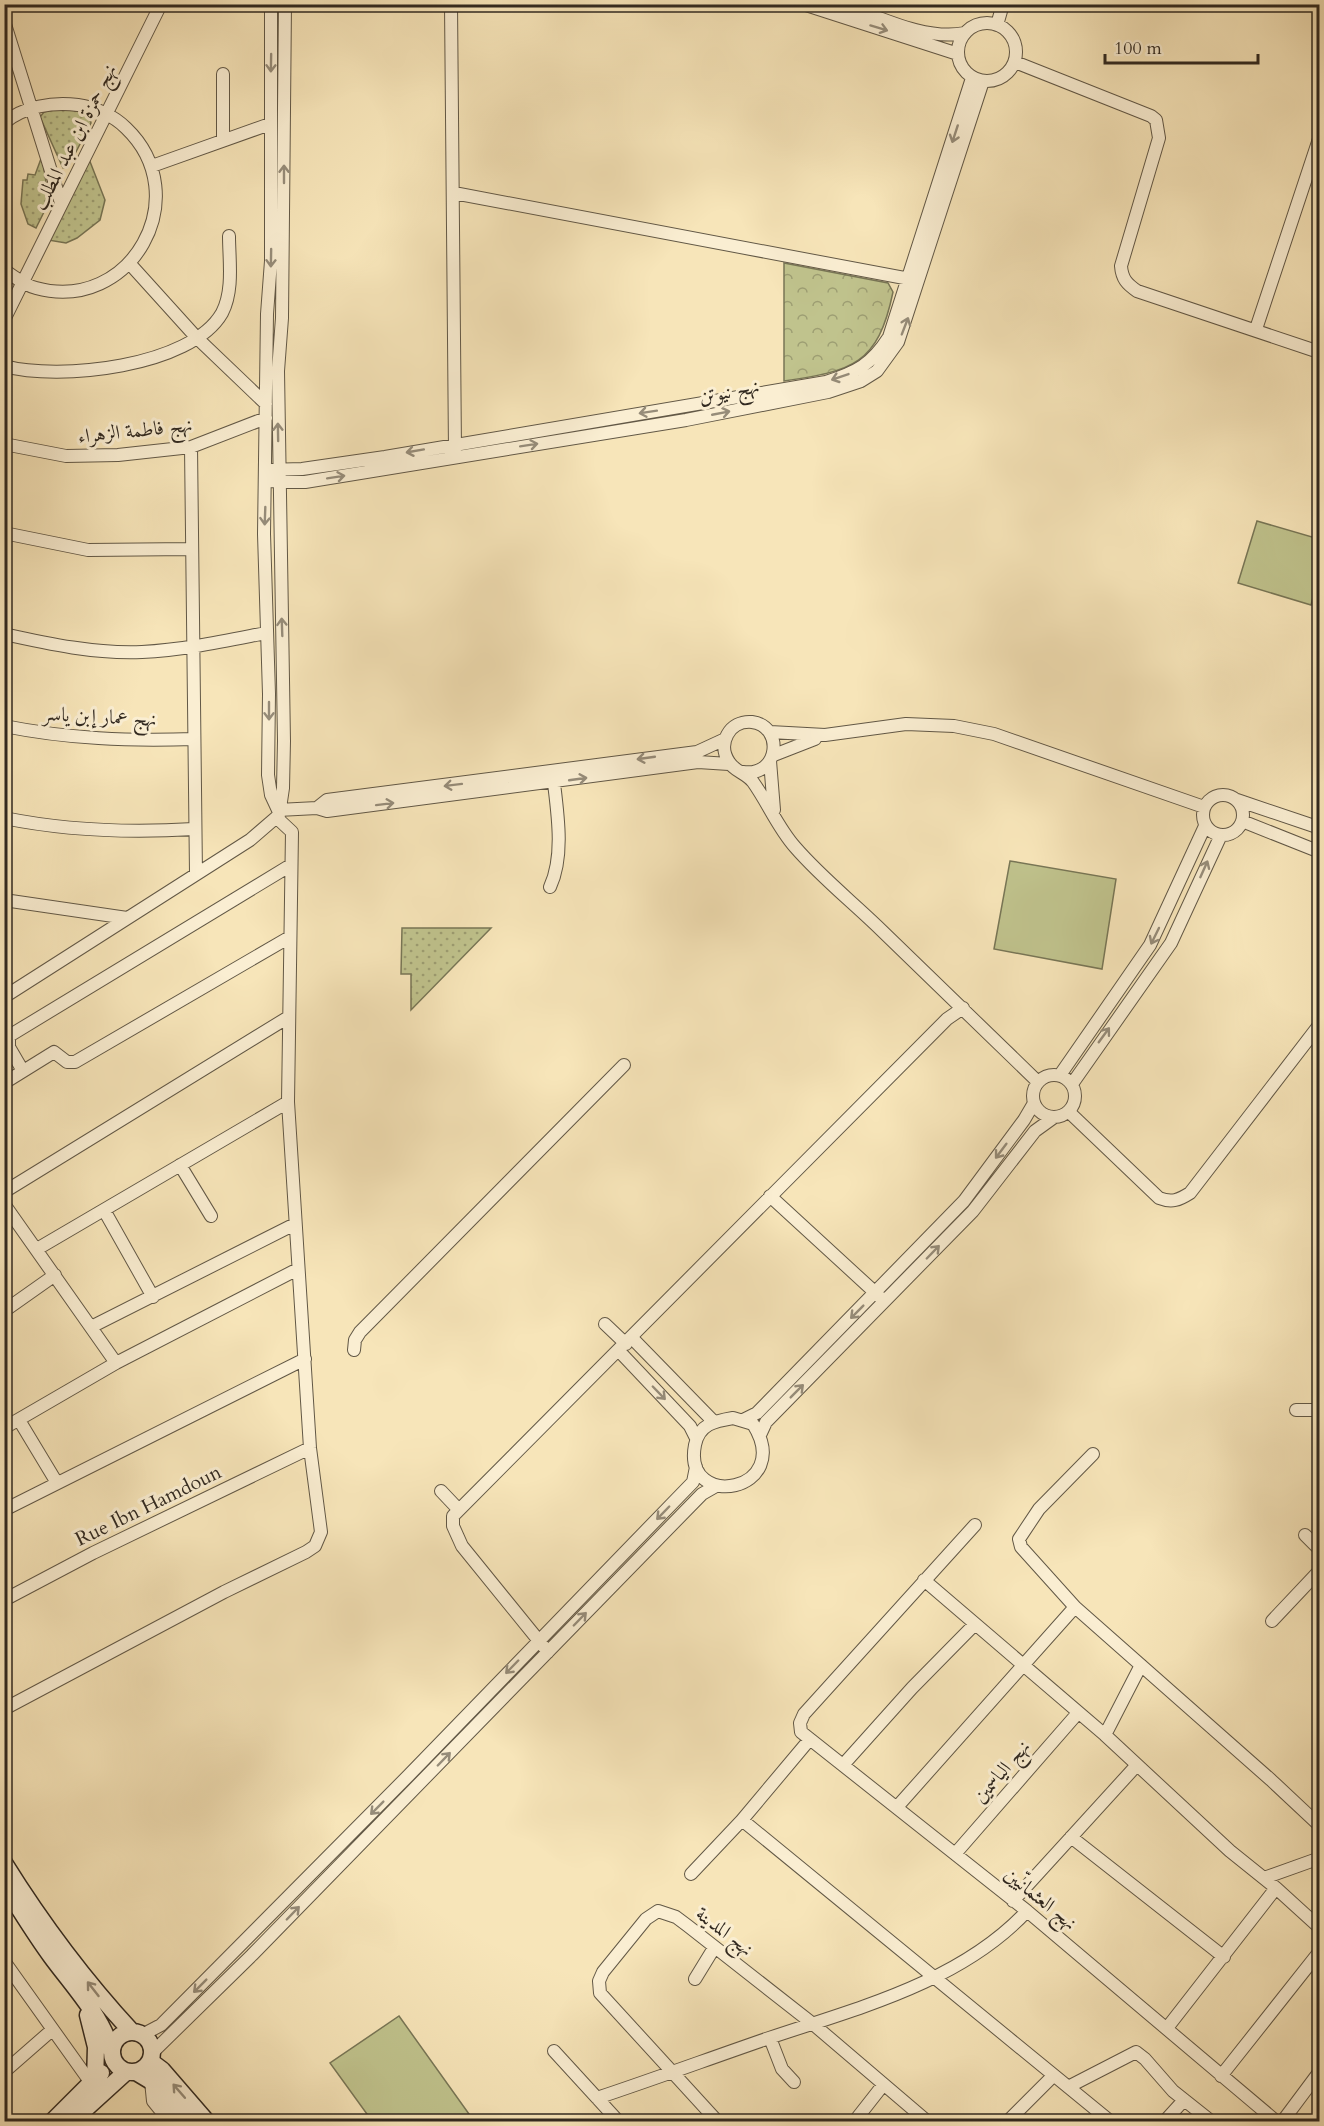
<svg xmlns="http://www.w3.org/2000/svg" width="1324" height="2126" viewBox="0 0 1324 2126" font-family="Cardo,Amiri,serif">
	<style>
		.grass { fill: url(#grass-dots); stroke: #787656; stroke-width: 1.5 }
		.park { fill: url(#park-crowns); stroke: #787656; stroke-width: 1.5 }
		.pitch { fill: #c0c38d; stroke: #787656; stroke-width: 1.5 }
		.lines { fill: none; stroke-linecap: round; stroke-linejoin: round }
		.street-casing { stroke: #625846; stroke-width: 14 }
		.secondary-casing { stroke: #312920; stroke-width: 19 }
		.street { stroke: #faeed2; stroke-width: 12 }
		.secondary { stroke: #faeed2; stroke-width: 16 }
		.oneway { stroke: #968c79 }
		.labels { text-anchor: middle; stroke-width: 6; stroke-linejoin: round; paint-order: stroke }
		.street-label { font-size: 20px; fill: #312920; stroke: #faeed2 }
	</style>
	<defs>
		<pattern id="grass-dots" width="8" height="8" patternUnits="userSpaceOnUse" patternTransform="scale(1.5)"><rect width="8" height="8" fill="#c0c38d"/><path d="M2 2h.1M6 6h.1" fill="none" stroke="#9d9e73" stroke-width="1.8" stroke-linecap="round"/></pattern>
		<pattern id="park-crowns" width="20" height="18" patternUnits="userSpaceOnUse" patternTransform="scale(1.5)"><rect width="20" height="18" fill="#c0c38d"/><path d="M2 6a3 3 0 1 1 6 0M12 15a3 3 0 1 1 6 0" fill="none" stroke="#9d9e73"/></pattern>
	</defs>
	<rect width="100%" height="100%" fill="#f7e5b9"/>
	<filter id="stains"><feTurbulence type="fractalNoise" baseFrequency=".00333" numOctaves="4"/><feColorMatrix values="0 0 0 0 .2 0 0 0 0 .09 0 0 0 0 .02 0 0 0 .5 -.17"/></filter>
	<radialGradient id="worn" r=".72"><stop offset=".6" stop-color="#630" stop-opacity="0"/><stop offset="1" stop-color="#630" stop-opacity=".3"/></radialGradient>
	<!-- grass -->
	<path class="grass" d="M55,109L78,110L89,116L91,123L68,167L63,168L40,117L44,112Z
		M42,156L49,202L36,228L28,224L21,204L23,180H27L28,174L35,175Z
		M89,159L105,200L100,220L77,238L66,243L48,240Z
		M402,928H491L411,1010V974H401Z"/>
	<!-- park -->
	<path class="park" d="M784,263L888,283L893,292C878,365 852,371 784,381Z"/>
	<!-- pitch -->
	<path class="pitch" d="M1257,521L1319,539V575L1311,605L1238,583Z
		M1010,861L1116,879L1102,969L994,949Z
		M399,2016L474,2121H372L330,2063Z"/>
	<g class="lines">
		<!-- street casing -->
		<g class="street-casing">
			<path id="street" d="M271,4V261L267,314L264,534L269,694L268,775L271,795L278,810
				M451,4L455,450
				M803,4L958,54
				M842,4C879,17 926,41 965,33
				M4,21L61,203
				M958 52a29 29 0 1 1 58 0a29 29 0 1 1-58 0Z
				M997,25L1003,4
				M1015,62L1151,116L1156,120L1159,138L1121,266C1122,279 1127,284 1137,291L1313,350
				M4,123C24,106 53,102 78,105C95,107 114,116 126,128C197,196 131,314 36,288C24,285 15,277 4,270
				M223,140V74
				M152,166L270,124
				M454,193L915,280
				M130,264L196,337L266,404
				M4,320L161,4
				M1256,329L1320,136
				M4,366C59,381 191,367 222,313C234,290 229,260 229,236
				M4,444L66,456L118,455L191,447L266,418
				M191,447L196,874
				M266,470L302,469L385,457L826,382C857,372 871,365 889,337L972,78
				M266,481L305,482L686,420L828,392L861,381L877,371L898,342L983,81
				M4,533L88,550L191,549
				M4,634C49,644 96,654 142,652C184,650 225,641 266,633
				M4,726C69,739 128,741 194,739
				M770,732L825,735L906,724L954,726L994,734L1204,807
				M774,755L815,739
				M770,761L774,810
				M743,772C780,777 784,726 752,722C729,720 717,744 729,762C734,771 746,773 753,782C768,803 778,828 795,847C820,876 850,900 877,926C931,978 985,1030 1038,1082
				M1203 815a20 20 0 1 1 40 0a20 20 0 1 1-40 0Z
				M1237,800L1320,828
				M317,808L327,800L697,752L723,740
				M278,810L317,808L327,811L698,762L729,764
				M4,818C68,831 129,833 194,829
				M1242,821L1320,852
				M550,887C565,855 557,810 553,775
				M4,900L127,918
				M4,997L250,840L279,815L283,788L284,741L278,371L282,318L285,4
				M23,1071L9,1047V1036L291,865
				M1033 1096a21 21 0 1 1 42 0a21 21 0 1 1-42 0Z
				M1060,1075L1150,945L1205,826
				M4,1083L54,1052L67,1062H75L290,937
				M1072,1084L1171,943L1221,835
				M1069,1112L1159,1198C1172,1203 1179,1200 1190,1193L1320,1024
				M180,1165L211,1216
				M4,1192L287,1018
				M770,1196L880,1297
				M4,1204L116,1363
				M104,1210L153,1297
				M37,1249L288,1102
				M4,1311L55,1275
				M605,1324L626,1344
				M91,1327L295,1224
				M632,1338L713,1421
				M354,1350L355,1340L360,1332L624,1065
				M619,1351L690,1426L696,1438
				M1296,1410H1320
				M733,1418L753,1424C796,1492 682,1512 695,1445C699,1424 715,1421 733,1418Z
				M19,1420L57,1483
				M743,1420L757,1413L964,1201L1024,1120L1034,1103
				M4,1428L116,1363L298,1269
				M760,1435L766,1422L973,1211L1035,1131L1053,1118
				M441,1491L459,1510
				M4,1510L305,1359
				M975,1525L804,1714L800,1723L801,1732L1027,1911L1277,2122
				M1305,1535L1320,1550
				M924,1580L1105,1735L1230,1851L1276,1888L1320,1928
				M4,1600L93,1553L310,1448
				M1075,1607L1021,1547L1019,1539L1039,1509L1093,1454
				M1272,1621L1320,1570
				M548,1652L462,1546L453,1526V1516L947,1019L963,1008
				M4,1709L224,1592L306,1552L315,1546L321,1532L310,1448L288,1102L292,832L277,818
				M1105,1735L1141,1665
				M843,1765L912,1688L974,1625
				M897,1807L1075,1607L1271,1780L1320,1826
				M742,1820L1111,2122
				M1071,1837L1224,1957
				M955,1854L1077,1714
				M691,1874L742,1820L810,1739
				M1264,1878L1320,1858
				M1013,1901L1136,1766
				M4,1961L96,2090
				M695,1979L714,1948
				M1167,2028L1276,1888
				M142,2035L161,2025L409,1775L693,1482L696,1467
				M770,2038L782,2069L794,2082
				M554,2051L619,2122
				M152,2053L252,1955L702,1494L716,1486
				M4,2072L52,2030
				M1221,2076L1320,1951
				M151,2081L153,2101L170,2122
				M1068,2087L1136,2052L1145,2059L1173,2091L1212,2122
				M597,2098C654,2079 711,2058 769,2038C858,2008 961,1982 1027,1911
				M718,2122L600,1993L599,1981L603,1972L646,1919L658,1911L676,1917L688,1926L813,2024L928,2122
				M854,2122L883,2085
				M1007,2122L1053,2076
				M1164,2122L1184,2100
				M1282,2122L1320,2071"/>
		</g>
		<!-- secondary casing -->
		<g class="secondary-casing">
			<path id="secondary" d="M4,1863C42,1924 84,1980 132,2032
				M4,1885C20,1909 34,1933 51,1956C73,1986 101,2015 111,2050
				M88,2015L96,2047L95,2082
				M112 2052a20 20 0 1 1 40 0a20 20 0 1 1-40 0Z
				M150,2061L162,2070L207,2122
				M136,2072L151,2081L188,2122
				M52,2122L101,2073
				M71,2122L126,2072"/>
		</g>
		<!-- street -->
		<use href="#street" class="street"/>
		<!-- secondary -->
		<use href="#secondary" class="secondary"/>
	</g>
	<!-- one-way arrows -->
	<defs><path id="oneway-shaft" d="M-6 0H5M1.5-3L5.5 0L1.5 3" fill="none" stroke-width="1.6" stroke-linecap="round" stroke-linejoin="round" transform="scale(1.5)"/></defs>
	<g class="oneway">
		<use href="#oneway-shaft" transform="translate(879 28) rotate(17)"/>
		<use href="#oneway-shaft" transform="translate(271 63) rotate(91)"/>
		<use href="#oneway-shaft" transform="translate(955 134) rotate(108)"/>
		<use href="#oneway-shaft" transform="translate(284 174) rotate(-90)"/>
		<use href="#oneway-shaft" transform="translate(271 258) rotate(91)"/>
		<use href="#oneway-shaft" transform="translate(905 326) rotate(-69)"/>
		<use href="#oneway-shaft" transform="translate(840 377) rotate(161)"/>
		<use href="#oneway-shaft" transform="translate(648 412) rotate(171)"/>
		<use href="#oneway-shaft" transform="translate(721 413) rotate(-11)"/>
		<use href="#oneway-shaft" transform="translate(278 432) rotate(-91)"/>
		<use href="#oneway-shaft" transform="translate(529 445) rotate(-9)"/>
		<use href="#oneway-shaft" transform="translate(415 451) rotate(170)"/>
		<use href="#oneway-shaft" transform="translate(336 477) rotate(-9)"/>
		<use href="#oneway-shaft" transform="translate(265 516) rotate(92)"/>
		<use href="#oneway-shaft" transform="translate(282 627) rotate(-92)"/>
		<use href="#oneway-shaft" transform="translate(269 711) rotate(90)"/>
		<use href="#oneway-shaft" transform="translate(646 758) rotate(172)"/>
		<use href="#oneway-shaft" transform="translate(578 779) rotate(-8)"/>
		<use href="#oneway-shaft" transform="translate(453 785) rotate(173)"/>
		<use href="#oneway-shaft" transform="translate(385 804) rotate(-7)"/>
		<use href="#oneway-shaft" transform="translate(1204 869) rotate(-66)"/>
		<use href="#oneway-shaft" transform="translate(1155 936) rotate(116)"/>
		<use href="#oneway-shaft" transform="translate(1104 1035) rotate(-54)"/>
		<use href="#oneway-shaft" transform="translate(1001 1151) rotate(127)"/>
		<use href="#oneway-shaft" transform="translate(933 1252) rotate(-46)"/>
		<use href="#oneway-shaft" transform="translate(857 1312) rotate(135)"/>
		<use href="#oneway-shaft" transform="translate(797 1391) rotate(-45)"/>
		<use href="#oneway-shaft" transform="translate(659 1393) rotate(46)"/>
		<use href="#oneway-shaft" transform="translate(663 1513) rotate(134)"/>
		<use href="#oneway-shaft" transform="translate(580 1619) rotate(-46)"/>
		<use href="#oneway-shaft" transform="translate(512 1667) rotate(134)"/>
		<use href="#oneway-shaft" transform="translate(444 1759) rotate(-46)"/>
		<use href="#oneway-shaft" transform="translate(377 1808) rotate(135)"/>
		<use href="#oneway-shaft" transform="translate(293 1913) rotate(-46)"/>
		<use href="#oneway-shaft" transform="translate(200 1986) rotate(135)"/>
		<use href="#oneway-shaft" transform="translate(93 1989) rotate(-128)"/>
		<use href="#oneway-shaft" transform="translate(179 2091) rotate(-131)"/>
	</g>
	<g class="labels">
		<!-- street labels -->
		<g class="street-label">
			<text transform="translate(74 137) rotate(-63)" y="7">نهج حمزة ابن عبد المطلب</text>
			<text transform="translate(729 391) rotate(-11)" y="7">نهج نيوتن</text>
			<text transform="translate(135 430) rotate(-6)" y="7">نهج فاطمة الزهراء</text>
			<text transform="translate(100 716) rotate(3)" y="7">نهج عمار إبن ياسر</text>
			<text transform="translate(148 1505) rotate(-26)" y="7">Rue Ibn Hamdoun</text>
			<text transform="translate(1001 1771) rotate(-49)" y="7">نهج الياسمين</text>
			<text transform="translate(1041 1898) rotate(39)" y="7">نهج العثمانيّين</text>
			<text transform="translate(725 1931) rotate(38)" y="7">نهج المدينة</text>
		</g>
	</g>
	<!-- margin -->
	<rect width="1324" height="2126" fill="none" stroke="#f7e5b9" stroke-width="24"/>
	<rect x="6" y="6" width="1312" height="2114" fill="none" stroke="#312920" stroke-width="3"/>
	<rect x="12" y="12" width="1300" height="2102" fill="none" stroke="#312920" stroke-width="1.5"/>
	<!-- scale -->
	<path d="M1105 54v9h153v-9" fill="none" stroke="#312920" stroke-width="3"/>
	<text x="1114" y="54" font-size="18" fill="#312920" stroke="#faeed2" stroke-width="4.5" paint-order="stroke">100 m</text>
	<rect width="100%" height="100%" filter="url(#stains)"/>
	<rect width="100%" height="100%" fill="url(#worn)"/>
</svg>
